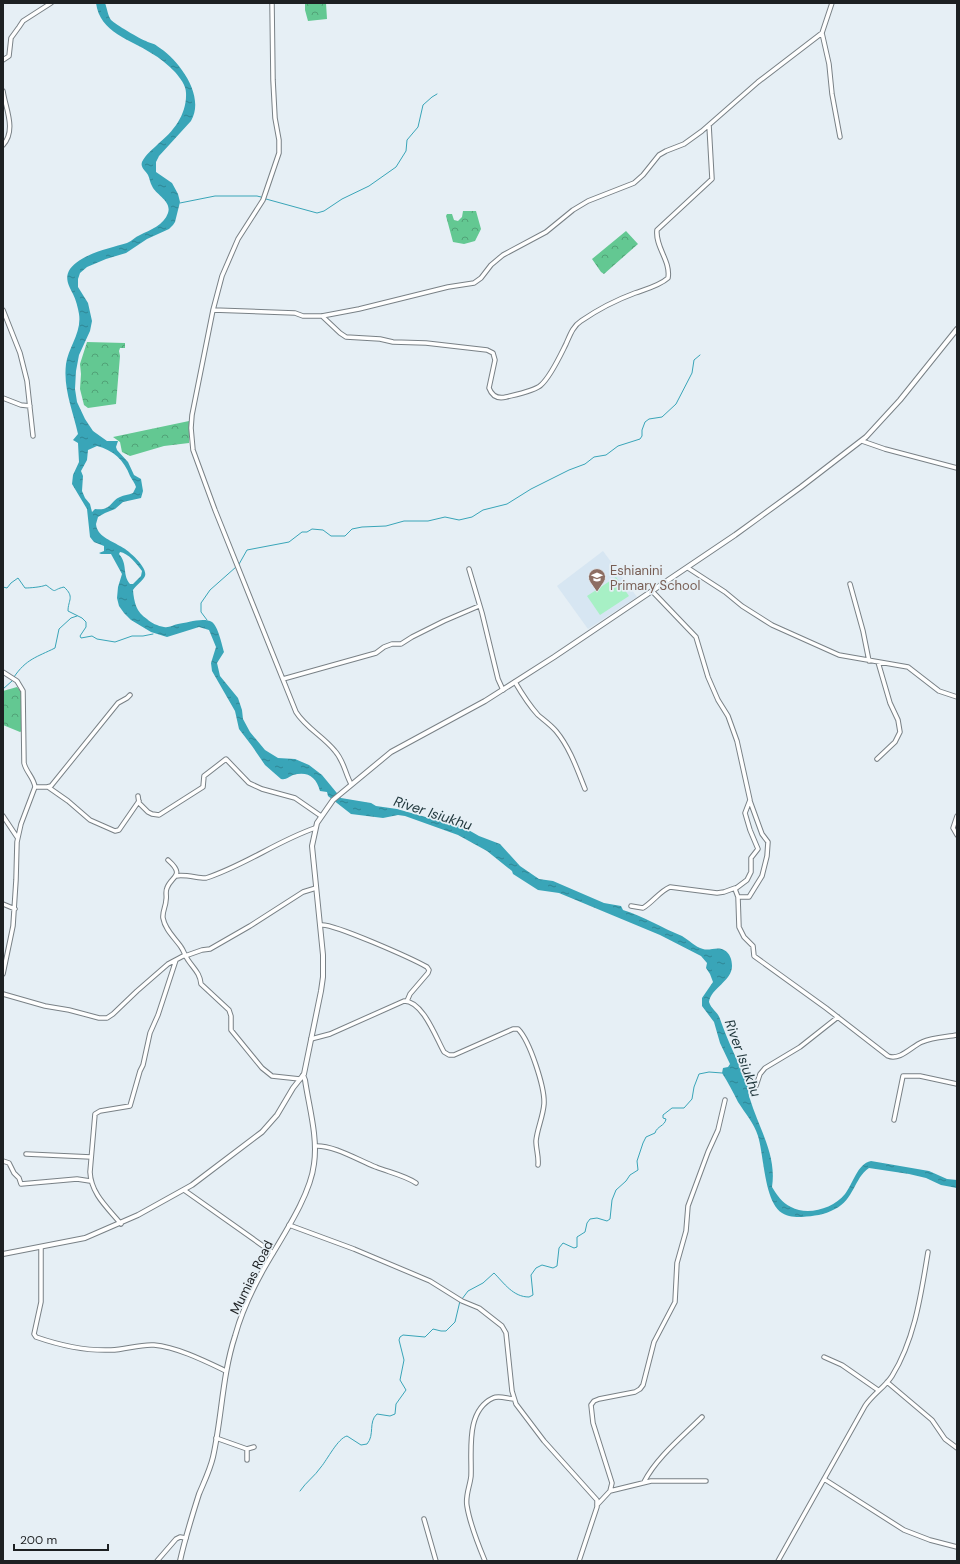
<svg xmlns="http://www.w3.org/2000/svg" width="960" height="1564" viewBox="0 0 960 1564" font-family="'DM Sans',sans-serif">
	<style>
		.built { fill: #d7e6f2 }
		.green { fill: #a7f0c5 }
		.forest { fill: url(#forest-crowns) }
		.water { fill: url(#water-ripples); fill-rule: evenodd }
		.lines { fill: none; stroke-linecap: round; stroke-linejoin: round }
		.stream { stroke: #39a5b8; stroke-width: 1 }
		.minor-casing { stroke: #798186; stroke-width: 5.5 }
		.tertiary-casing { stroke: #798186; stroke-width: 6 }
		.minor { stroke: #fff; stroke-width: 3.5 }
		.tertiary { stroke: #fff; stroke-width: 4 }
		.labels { text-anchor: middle; stroke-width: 3.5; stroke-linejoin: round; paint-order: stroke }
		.education-label { font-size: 13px; fill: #785e54; stroke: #e6eff5; text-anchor: start }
		.street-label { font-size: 13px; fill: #1d2022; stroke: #e6eff5 }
		.water-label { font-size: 14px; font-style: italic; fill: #1e353a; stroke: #e6eff5 }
	</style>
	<defs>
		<pattern id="forest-crowns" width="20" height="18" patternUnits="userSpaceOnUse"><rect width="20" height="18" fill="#63c892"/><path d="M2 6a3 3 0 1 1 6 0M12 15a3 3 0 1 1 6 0" fill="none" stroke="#51a277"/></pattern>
		<pattern id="water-ripples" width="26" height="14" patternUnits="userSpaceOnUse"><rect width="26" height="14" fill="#39a5b8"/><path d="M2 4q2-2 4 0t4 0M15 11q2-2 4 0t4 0" fill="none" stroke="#2f8695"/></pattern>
	</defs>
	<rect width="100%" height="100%" fill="#e6eff5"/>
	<!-- built -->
	<path class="built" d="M603,551L637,597L588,629L557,586Z"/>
	<!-- green -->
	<path class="green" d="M616,577L629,596L600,615L587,596Z"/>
	<!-- forest -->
	<path class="forest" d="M305,3H326L327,19L308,21L305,10Z
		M463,211H476L481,229L475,241L464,244L453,242L446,216L447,214H452L454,220L458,221L462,217Z
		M626,231L638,244L604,274L601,272L592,259Z
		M87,342L125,343V348H120L119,351L120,356L116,404L88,408L84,405L80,389L81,374L80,364Z
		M189,421V443L164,446L130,456L122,452L120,442L113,437Z
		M17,687L21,691L23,696L22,731L20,732L3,725V691Z"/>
	<!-- water -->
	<path class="water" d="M96,3H105C107,8 108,16 111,20C115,24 140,39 146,41C149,43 154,43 157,46C178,59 206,95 191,121L159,156L156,162V172L172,183L178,194L180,202L175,222L173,225L169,229L147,239L126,253L106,259L87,267L80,273L78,279V287L88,303L92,321L90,331L79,355L76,371L75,389L77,402L85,419L93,431L107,441H118L116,447L117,450L128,462L134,475L141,479L143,491L141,498L123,502L115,509L105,513L98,517L96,524C97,536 110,540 120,546C127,549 148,567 145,576C143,581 136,585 133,590C134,602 136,612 147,619C151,623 158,626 164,627C169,628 173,625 178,624C187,623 203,617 212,622C218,626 222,645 224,652L217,663L220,676L238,698L242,710L243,719L250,732L265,750L278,758L295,759L309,765L322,775L341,798L371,803L376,806L397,809L429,818L458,824L479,836L500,844L520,866L539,879L553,881L604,903L621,906L623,910C643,916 662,928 682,936C689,940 695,947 703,949C710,951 717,946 724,950C730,953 732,960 732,966C732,981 711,988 709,1002C711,1009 718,1012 720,1019C728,1042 739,1063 747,1084C749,1089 748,1095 750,1099C759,1129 777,1155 772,1187C777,1195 782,1203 791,1207C807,1216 833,1209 845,1194C853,1184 857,1164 871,1161L929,1171L947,1179L957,1180V1188L941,1185L926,1178L909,1174L869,1168C854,1178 854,1200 835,1209C824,1215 814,1216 802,1217C795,1217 788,1217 782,1213C764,1202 764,1155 758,1136C754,1123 745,1113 738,1102C733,1092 728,1082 722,1073L723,1068L728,1067L730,1064L720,1043L714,1022L702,1006V998L713,982L710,974L706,968L707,963L701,956L660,935L559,893L538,890L513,874L512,871L487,851L458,835L405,816L398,815L383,818L351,814L328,796L327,792L320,791C316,777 308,771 293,775C288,777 287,780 281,779L265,765L252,746L239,729L235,711L212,671L211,663L216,647L209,630L199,627L167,637L151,632L131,620L124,613L119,606L117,598L118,587L122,574L111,554H101L99,553L104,551V546L94,542L90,537L87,509L72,484L73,475L79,462L78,443L73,440L78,434C73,411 63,389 66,364C68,348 82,332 79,314C78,308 76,300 73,294C69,286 64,278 70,269C81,254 110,248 127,243C132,241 135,237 140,235C150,230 164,225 168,213C172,201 156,195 152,186C150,183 150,179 148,175C146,171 140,168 142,162C145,155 153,149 158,144C174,131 187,114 186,93C186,85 180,78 175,72C168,65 160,58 151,53C130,39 100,33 96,3ZM97,446C113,450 124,460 130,476C132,480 135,483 136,487L133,493C128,495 124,495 120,497C110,501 112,511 95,509L92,512L90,504L85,498L82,491L83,476L81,471L87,460L88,450ZM120,552C128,553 137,564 142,571L141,576L133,584H130C122,575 128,564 119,554Z"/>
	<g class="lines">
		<!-- stream -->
		<path class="stream" d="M266,199L317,213L324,211L342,199L369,186L396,167L406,151L407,140L418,127L423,105L432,97L437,94
			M180,203L215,196H257L261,197
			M238,566L247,550L289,542L302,532H307L312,529L323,530L331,536H345L352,529L362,527L386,526L404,521H428L445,517L459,520L472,517L483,510L507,504L531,489L569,470L585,464L594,457L606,455L618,446L640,439L642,436V430L645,422L649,419L662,417L676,404L692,373L694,360L700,355
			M3,587L7,588L11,583L18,578L25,588C30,588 42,587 46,585C58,594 51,590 64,587C75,597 68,600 68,611L82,618L86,622V627L80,636L81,638L92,636L97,639L115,642L132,636H143L153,634
			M207,620L201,612V603L210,590L236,567
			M14,677C26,659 37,657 55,648L59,629L71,618L77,616
			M3,689L12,681
			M462,1299L468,1291L483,1283L494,1273C504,1283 513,1297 529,1297L533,1295L531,1275L536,1268L542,1265L553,1268L557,1266L559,1248L563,1243L574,1248L577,1247V1237L585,1232L587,1223L590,1219L597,1218L607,1221L610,1219L612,1200L616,1190L626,1181L630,1175L638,1170L637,1161L643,1143L646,1137L655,1133C657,1126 665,1126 666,1119L663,1118V1115L672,1108H684L692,1099L694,1087L699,1074L709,1072L722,1073
			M300,1491C306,1482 315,1476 321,1467C327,1460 338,1438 347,1436L361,1445L367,1444C375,1435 368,1422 377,1414L390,1416L395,1414L396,1404L406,1390L400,1380L404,1360L399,1340L400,1337L403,1335L425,1337L433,1329L441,1331H446L455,1322L460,1301"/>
		<!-- minor casing -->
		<g class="minor-casing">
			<path id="minor" d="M272,3L273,80L275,118L279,140V153L263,200L238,239L222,276L213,310L192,415L191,428L193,450L215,510L296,712C306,728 323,736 335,751C344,761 345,773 351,784
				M822,33L829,64L832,94L840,137
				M3,60L9,56L11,38L19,27L23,21L51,3
				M3,91C5,107 17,130 3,145
				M3,310L20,353L27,381L33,436
				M213,310L295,313L303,316H322L359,309L448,287L474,283L481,278L491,265L503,255L546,232L573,210L588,201L634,183L643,175L659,155L666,151L684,144L702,131L758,82L822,33L832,3
				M322,316L340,333L346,337L380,339L393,342L426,343L487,350L493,353L495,360L489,388C492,396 498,399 506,397C514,395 535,391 541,385C551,376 560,356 566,344C570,335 573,326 581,321C597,310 616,300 635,293C646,289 659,286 668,278C671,261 655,247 657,230L712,179L709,125
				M3,398L21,405L30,406
				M862,441L885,449L957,468
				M688,568L725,592L742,606L772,625L839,655L908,667L939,691L957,697
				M469,569L482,613L498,679L503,690
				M850,584L863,631L869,661
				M652,591L696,637L708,677L718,700L728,716L737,741L750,800L745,813L750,830L758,849L751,858V872L747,880L735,889L738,897L739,927L744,937L753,946L754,956L826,1008L888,1056C900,1061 912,1046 922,1042C933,1037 946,1037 957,1035
				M3,672L17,681L23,691L24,763C26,772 34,778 35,787L21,824L17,842L16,880L13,926L3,974
				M283,679L376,653L384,647L392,644H401L412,637L444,621L479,606
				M515,682C522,694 529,705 538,715C544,720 551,725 556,731C570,748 577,769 585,789
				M877,759L895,742L900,732L898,720L890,703L878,662
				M35,787H47L51,786L118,703L127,698L130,695
				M48,787L68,801L90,820L115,831L119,830L139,801
				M138,796L139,803L148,812L152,814L159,815L203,787L204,776L226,759L249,783L262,789L295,798L321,816
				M3,816L17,837
				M957,816L953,828L957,835
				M168,860C186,876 171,876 167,888C165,892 167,896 166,900C166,906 162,912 163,918C165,930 175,938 181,947C184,951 185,956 188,960C194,969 200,973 201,984L229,1010L231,1016V1030L262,1068L272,1076L300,1079
				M176,876C185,874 201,879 206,878C244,866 277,841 315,828
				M738,897H749L762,876L767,856L768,842L762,834L750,801
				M3,904L15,909
				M631,906L643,908C653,902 660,891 670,887L717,893L724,892L735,888
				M321,925C333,923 413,959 427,967L429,970L428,973L410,994L407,1001
				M185,956L202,950L210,949L250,926L303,892L316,888
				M3,994L45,1006L69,1010L99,1018H107L113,1014L137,991L168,964L185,955
				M311,1039L330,1034L404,1001C423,1001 436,1038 444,1052L449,1055H454L513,1029H518C530,1041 545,1088 544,1104C543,1117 537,1129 536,1141C536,1149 539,1157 538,1165
				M756,1086L760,1074L765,1068L800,1047L838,1017
				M894,1120L903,1076H920L957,1084
				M315,1146C334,1145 358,1160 376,1167C388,1172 404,1175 416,1183
				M26,1154L91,1157
				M3,1161L9,1163L14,1173L19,1178L21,1184L77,1179L90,1181
				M184,1190L273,1253
				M121,1224C108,1208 91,1194 90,1172L95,1114L100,1111L130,1106L140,1071L143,1065L150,1033L158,1015L176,960
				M289,1225L354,1249L430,1281L462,1301L479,1308L502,1326L506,1333L512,1391L516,1404L544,1441L597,1500V1507L579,1561
				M41,1247V1302L34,1334L36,1337C59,1345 86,1351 111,1350C125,1350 139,1344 154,1345C177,1347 205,1361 226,1371
				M824,1357L842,1365L878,1390
				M887,1382L932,1420L945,1439L957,1448
				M216,1438L247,1449V1460
				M247,1449L254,1447
				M824,1479L904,1530L930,1540L957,1547
				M644,1482C657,1457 682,1437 702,1417
				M610,1491L651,1481H706
				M597,1505L610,1491L612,1483L593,1423L591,1405L594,1401L599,1399L635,1392L640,1389L643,1385L654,1342L675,1302L677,1263L686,1231L688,1206L708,1152L718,1130L725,1100
				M424,1519L436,1561
				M157,1561L176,1539L180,1537L186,1538
				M485,1561C478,1544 470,1525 467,1506C465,1496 470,1486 471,1476C472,1452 465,1411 493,1398C499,1395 508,1399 514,1399
				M778,1561L865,1406C873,1394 885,1387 892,1376C915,1339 921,1294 928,1252"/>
		</g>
		<!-- tertiary casing -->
		<g class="tertiary-casing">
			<path id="tertiary" d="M3,1254L85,1238L138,1215L192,1185L262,1132L277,1115L293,1088L304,1074L321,991L323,977V955L312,846L317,823L333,800L391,752L485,701L554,657L735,535L801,487L866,437L900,400L957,329
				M180,1561C185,1538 192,1516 199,1494C204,1482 210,1470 213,1457C222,1417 222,1376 235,1336C241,1314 251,1292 262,1272C279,1241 310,1198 314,1164C318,1137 309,1107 305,1080L303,1075"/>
		</g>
		<!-- minor -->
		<use href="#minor" class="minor"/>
		<!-- tertiary -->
		<use href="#tertiary" class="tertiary"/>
	</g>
	<!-- icons -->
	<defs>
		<g id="school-pin" transform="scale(0.9)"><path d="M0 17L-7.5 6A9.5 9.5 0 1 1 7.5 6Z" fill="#8d6e63" stroke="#e6eff5"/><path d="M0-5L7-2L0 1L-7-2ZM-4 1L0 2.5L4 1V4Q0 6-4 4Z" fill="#fff"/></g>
	</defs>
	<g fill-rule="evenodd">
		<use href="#school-pin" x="597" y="577"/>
	</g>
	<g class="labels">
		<!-- education labels -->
		<g class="education-label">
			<text x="610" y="575">Eshianini<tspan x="610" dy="15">Primary School</tspan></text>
		</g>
		<!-- street labels -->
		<g class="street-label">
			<text transform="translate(251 1277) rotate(-64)" y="5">Mumias Road</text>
		</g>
		<!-- water labels -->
		<g class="water-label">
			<text transform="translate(433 813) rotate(18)" y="5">River Isiukhu</text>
			<text transform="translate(743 1058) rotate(70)" y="5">River Isiukhu</text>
		</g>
	</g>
	<!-- border -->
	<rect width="960" height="1564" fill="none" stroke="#1d2022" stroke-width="8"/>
	<!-- scale -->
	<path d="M14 1544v6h94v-6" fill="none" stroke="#1d2022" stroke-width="2"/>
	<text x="20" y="1544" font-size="12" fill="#1d2022" stroke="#e6eff5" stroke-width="3" paint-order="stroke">200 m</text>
</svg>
